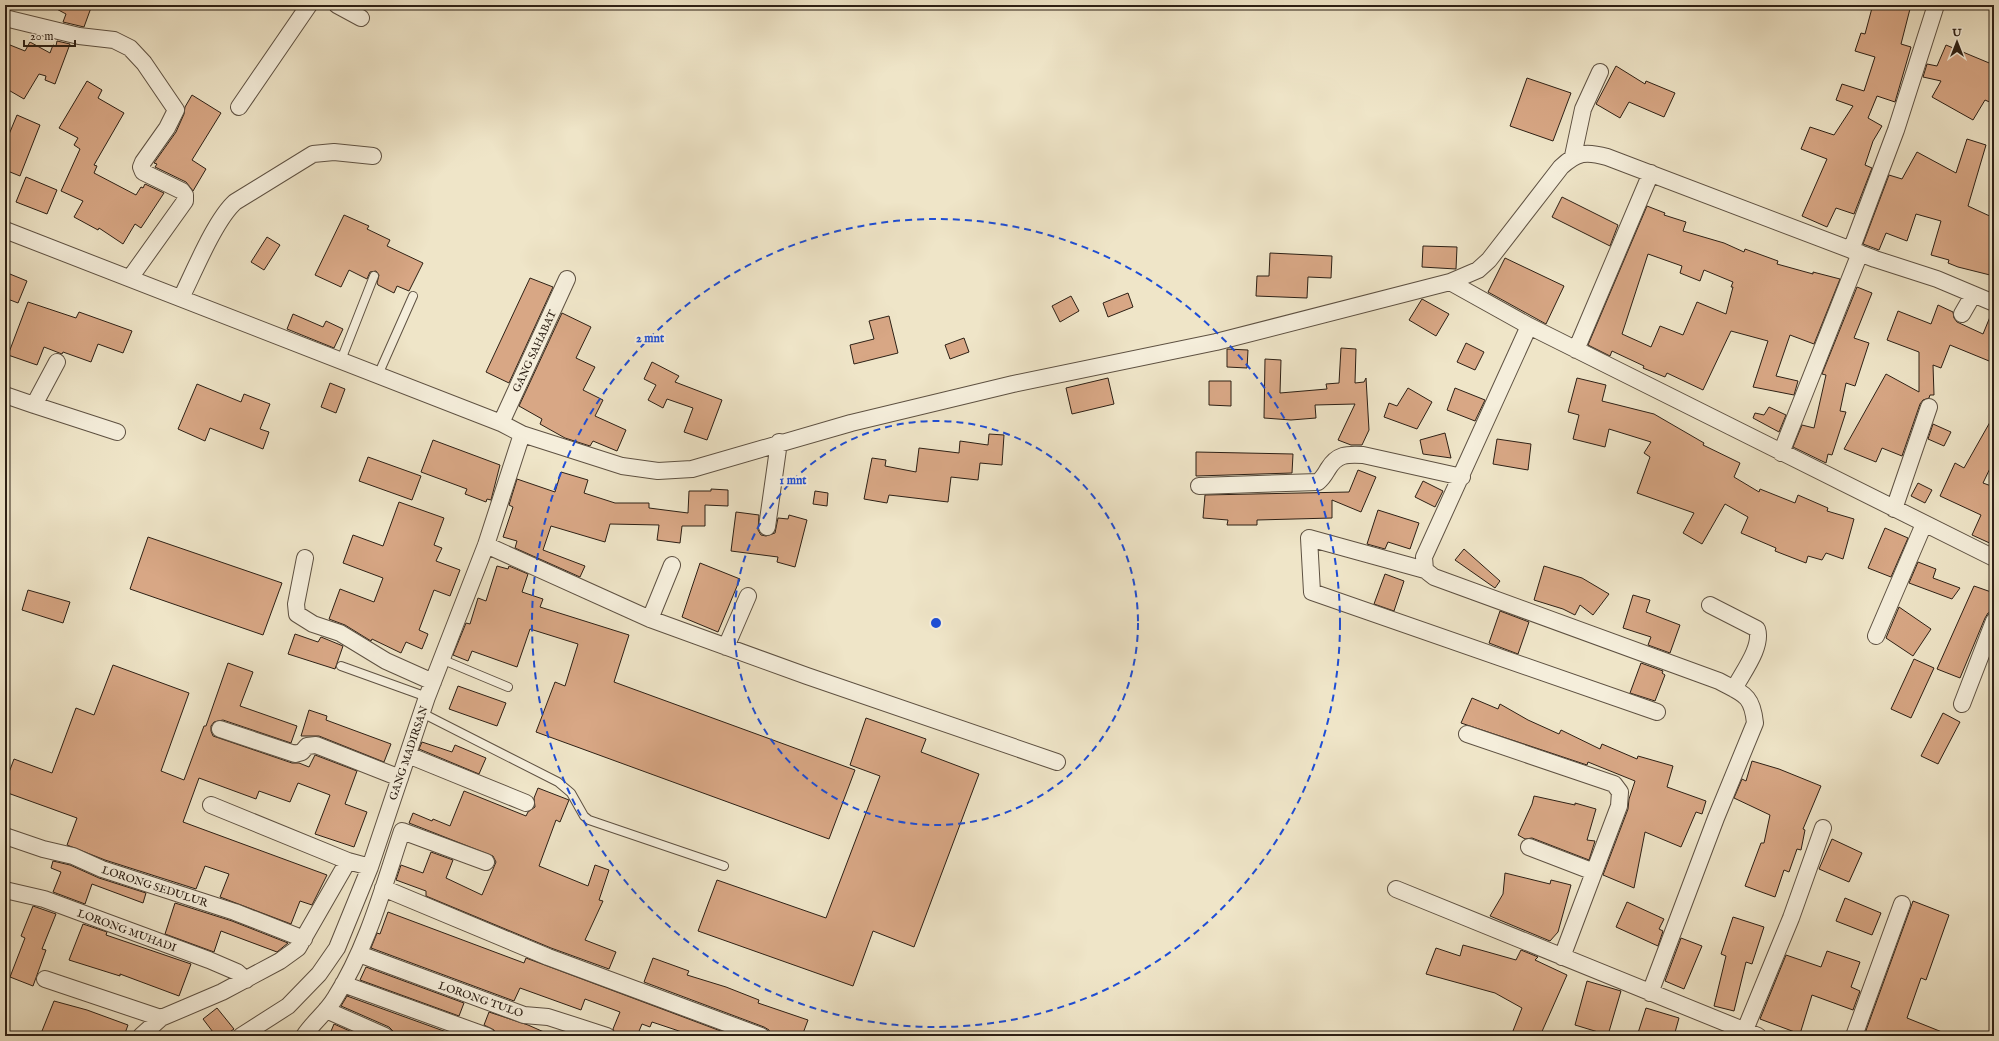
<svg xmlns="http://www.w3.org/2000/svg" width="1999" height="1041" viewBox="0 0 1999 1041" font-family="'IM FELL English',serif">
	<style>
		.building { fill: #d8a785; stroke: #2d2015; fill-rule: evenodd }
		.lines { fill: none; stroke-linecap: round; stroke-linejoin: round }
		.lane-casing { stroke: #5e5142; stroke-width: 10 }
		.street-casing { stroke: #5e5142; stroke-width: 18 }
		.lane { stroke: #f5eedb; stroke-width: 8 }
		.street { stroke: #f5eedb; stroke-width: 16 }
		.ring { fill: none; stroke: #1d4ed8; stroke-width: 2; stroke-dasharray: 7 5 }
		.labels { text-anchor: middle; stroke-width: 4; stroke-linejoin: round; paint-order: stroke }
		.street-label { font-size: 11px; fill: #2d2015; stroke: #f5eedb }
		.centre { fill: #1d4ed8; stroke: #f5eedb; stroke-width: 2 }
		.ring-label { font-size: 12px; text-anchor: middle; font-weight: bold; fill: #1d4ed8; stroke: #f5eedb; stroke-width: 4; stroke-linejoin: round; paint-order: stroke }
	</style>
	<rect width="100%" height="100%" fill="#efe5c8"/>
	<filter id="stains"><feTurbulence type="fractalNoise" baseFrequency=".005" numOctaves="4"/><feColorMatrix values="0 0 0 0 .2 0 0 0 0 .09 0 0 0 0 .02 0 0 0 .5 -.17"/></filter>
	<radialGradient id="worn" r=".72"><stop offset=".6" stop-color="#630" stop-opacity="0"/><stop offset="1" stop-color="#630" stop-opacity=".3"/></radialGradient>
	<!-- building -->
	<path class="building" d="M49,5H92L84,27L63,22L66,14Z
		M1876,5H1911L1901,44L1911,47L1895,102L1877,96L1868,118L1882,126L1873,141L1865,165L1872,168L1854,214L1836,208L1827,227L1802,216L1827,159L1801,149L1810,127L1834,135L1853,106L1836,100L1842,84L1864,91L1875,57L1855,51L1861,33L1865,34L1872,8H1875Z
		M57,41L70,44L55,84L45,80L46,76L39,74L24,99L5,88V43L25,51L30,42L50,53L53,45L56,46Z
		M1946,45L1994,65V104L1985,100L1973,120L1932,97L1941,81L1923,77L1927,64L1937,66Z
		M1616,66L1645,84L1646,81L1675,93L1664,117L1629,102L1620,118L1596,104Z
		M1527,78L1571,93L1553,141L1510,126Z
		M87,81L102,90L98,98L124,113L94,165L97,166L94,173L136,195L141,187L143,188L145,184L164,193L141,228L135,224L123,244L99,228L98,230L74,217L83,201L61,191L80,149L74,145L78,138L59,128Z
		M192,95L221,113L192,160L206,169L193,191L186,182L155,167L157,164L154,163L176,132L184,114L185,107Z
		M17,115L40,125L20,176L5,170V144Z
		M1967,139L1986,145L1968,206L1994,218V276L1958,267L1948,263L1949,260L1931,255L1941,221L1916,214L1907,241L1886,233L1879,250L1863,244L1889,175L1902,179L1917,152L1956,173Z
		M26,177L57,190L47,214L16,202Z
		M1562,197L1618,225L1610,246L1552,217Z
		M1647,206L1665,213L1664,215L1686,222L1683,231L1724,243L1744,252L1745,249L1778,261L1777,264L1813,274V272L1840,279L1814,344L1790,335L1776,376L1798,381L1794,395L1753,387L1768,341L1731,331L1703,390L1667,373L1665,377L1643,368L1644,366L1612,351L1610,356L1588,345ZM1648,254L1682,266L1680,273L1700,281L1704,270L1733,282L1731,287H1733L1726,314L1697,302L1683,335L1660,326L1651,347L1622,334Z
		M344,215L369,226L367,229L390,240L387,246L423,263L409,291L397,286L394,293L378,285L377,283L379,275L376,271L370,272L367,279L349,270L341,287L315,275Z
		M267,237L280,245L264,270L251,262Z
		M1423,246L1457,247L1456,269L1422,267Z
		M1270,253L1332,256L1331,278L1308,277L1307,298L1256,296L1257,276H1269Z
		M1505,258L1564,286L1546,324L1488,292Z
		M5,272L27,281L18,303L5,298Z
		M530,278L553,287L509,383L486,372Z
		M1857,287L1872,293L1854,338L1869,343L1855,386L1846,383L1840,411L1846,412L1832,455L1828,454L1826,463L1793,447L1802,425L1814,428L1826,375L1822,374Z
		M1128,293L1133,307L1108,317L1103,303Z
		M1071,296L1079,311L1060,322L1052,306Z
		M1422,299L1449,314L1436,336L1409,320Z
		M28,302L76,318L79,312L132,331L123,353L98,344L91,362L63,352L62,354L44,347L37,365L8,355Z
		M1938,305L1953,312L1954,318L1957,322L1983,334L1992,312H1994V363L1950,345L1941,368L1933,365L1934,395H1930L1929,398L1923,400L1920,404L1902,456L1882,448L1876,462L1844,449L1886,374L1919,392V352L1887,340L1898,311L1931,324Z
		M562,313L591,327L576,358L595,367L583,390L603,400L595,416L626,430L617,451L593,441L590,446L565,438L540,424L542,419L519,406Z
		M293,314L323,327L326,321L343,329L334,348L287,329Z
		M889,316L898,353L854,364L850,345L874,339L869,321Z
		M964,338L969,352L950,359L945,345Z
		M1466,343L1484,352L1475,370L1457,362Z
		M1341,348L1356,349L1355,383L1364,382L1366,378L1369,430L1362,445H1351L1338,440L1355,404L1315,405L1316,418L1291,420L1264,418L1265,359L1281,360L1280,393L1327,389L1326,384L1339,383Z
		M1227,349L1248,350L1247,368L1227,367Z
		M652,362L679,376L675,382L722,400L707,440L684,432L693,408L667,399L663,408L648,400L656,385L644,379Z
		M1108,378L1114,404L1072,414L1066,388Z
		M1577,378L1606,385L1602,401L1654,414L1704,443L1703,445L1740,463L1734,477L1759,492L1760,489L1795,503L1798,495L1828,508L1827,511L1854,519L1843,559L1826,553L1822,560L1808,556L1806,563L1775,551L1776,548L1741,533L1748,517L1725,504L1702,544L1683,533L1694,513L1637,493L1650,457L1644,453L1651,442L1609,429L1605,447L1573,439L1579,415L1568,412Z
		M1209,381H1231V406L1209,405Z
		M330,383L345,389L336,413L321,407Z
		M197,384L241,402L244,394L270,404L260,429L269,432L263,449L210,428L205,441L178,429Z
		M1408,388L1432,402L1417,429L1384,417L1389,403L1397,406Z
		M1455,388L1485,400L1475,421L1447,410Z
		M1769,407L1786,415L1779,432L1753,418L1755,413L1764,415Z
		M1994,415V460L1983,483L1994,487V545L1972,535L1981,515L1940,496L1955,463L1964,468Z
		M1933,424L1951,432L1944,446L1928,439Z
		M1445,433L1451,458L1423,454L1420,440Z
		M989,434L1004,435L1002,465L980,463L978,480L951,477L948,502L889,495L887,503L864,499L872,458L886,460L885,466L916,472L919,448L959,453L960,441L988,445Z
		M1497,439L1531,444L1528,470L1493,464Z
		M433,440L500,465L491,500L487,499L486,502L465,494L467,489L421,472Z
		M1196,452L1293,454L1292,473L1196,476Z
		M368,457L421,476L412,500L359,481Z
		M1358,470L1376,477L1361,512L1332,500V518L1257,520V525H1227L1228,520L1203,518L1205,495L1349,492Z
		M561,472L588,480L584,493L615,503H649V508L688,513L689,491H711V489L728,490V506L705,505V526H682L680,543L657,540L659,525L610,524L605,542L551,526L543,550L585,566L580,577L515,548L517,541L503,537L513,507L509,505L517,479L555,492Z
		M1423,481L1443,491L1435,507L1415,497Z
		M1918,483L1932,490L1925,503L1911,496Z
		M815,491L828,493L827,506L813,504Z
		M399,502L444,518L434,545L442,548L436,561L460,570L450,596L434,590L419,630L428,634L422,649L406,642L401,653L372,639L371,641L345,625L329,619L340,589L374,602L383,578L343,563L353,535L383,546Z
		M1378,510L1419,523L1410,549L1388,542L1385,549L1367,544Z
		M736,512L759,515L758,530L761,535L766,536L775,533L778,518L788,519L789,515L807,520L795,567L777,562L778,557L731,551Z
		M1885,528L1908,538L1891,577L1868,568Z
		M148,537L282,583L263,635L130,589Z
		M1464,549L1500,581L1495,588L1455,560Z
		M1918,562L1936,569L1933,578L1960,588L1952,599L1909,583Z
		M700,563L740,579L718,632L682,617Z
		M497,566L508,569L509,566L528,574L522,592L543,599L540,607L629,635L614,682L855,770L829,839L536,732L555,682L565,686L578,644L530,629L517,667L472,651L468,661L453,655L466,623L470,624L478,598L486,601Z
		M1544,566L1582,578L1609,594L1593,615L1580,605L1575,615L1563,609L1534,600Z
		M1385,574L1404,581L1394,611L1374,604Z
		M1974,586L1994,593V612L1988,613L1985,618L1960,678L1937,669Z
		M28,590L70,602L63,623L22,610Z
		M1633,595L1650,600L1646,612L1680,625L1670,653L1648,645L1651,637L1623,628Z
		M1899,607L1931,629L1913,656L1886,638Z
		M1500,611L1529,622L1518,654L1489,643Z
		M295,634L318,642L321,637L343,646L335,669L288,654Z
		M1914,659L1934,668L1911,718L1891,709Z
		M228,663L253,672L240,706L297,726L291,743L223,720L214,722L211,726V731L213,736L292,763H299L309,767L315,755L357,771L345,804L367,812L354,847L315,834L330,795L298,783L290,802L259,791L256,799L199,778L183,822L327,875L312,905L300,901L291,924L220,897L229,874L205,866L196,889L105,860L67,845L77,818L5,792V783L14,759L52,773L76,708L94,715L113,665L189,693L161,771L184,780L204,726H206Z
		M1641,663L1663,671L1662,673L1665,675L1655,701L1630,693Z
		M458,686L506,703L497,726L449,709Z
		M1472,698L1498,709L1500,704L1528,720L1559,734L1561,730L1600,749L1602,744L1637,759L1638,756L1673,766L1667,787L1706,801L1702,814L1696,812L1681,847L1645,832L1634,888L1603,875L1628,809L1629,799L1635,781L1588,762L1587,765L1461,723Z
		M309,710L327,716L326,720L391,744L384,762L319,736H301Z
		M1943,713L1960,722L1938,764L1921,756Z
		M866,718L926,739L921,752L979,774L914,947L873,931L853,986L698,931L717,880L826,918L880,776L850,765Z
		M422,742L452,752L455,745L486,758L479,774L419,749Z
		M1752,761L1779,769L1821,786L1803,829L1805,830L1801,850L1797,849L1789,872L1784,870L1775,897L1745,886L1761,843H1764L1770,815L1734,798L1742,779L1746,781Z
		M538,788L569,800L560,822L556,820L539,866L588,886L595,865L609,870L599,900L603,901L585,940L616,952L609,969L551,948L426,896V891L396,880L401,865L423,873L431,852L453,860L446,878L482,895L496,862L493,856L409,823L413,813L432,821L433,819L450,826L464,791L526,816L528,812L535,807L534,798Z
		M1534,796L1575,805V803L1596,809L1587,840L1595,841L1589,860L1532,838L1525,839L1518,835L1532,804Z
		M1832,839L1862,853L1849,882L1819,869Z
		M53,861L70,865L99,878L146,893L143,903L92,884L85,904L53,892L61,872L51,868Z
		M1505,873L1550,884L1551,880L1571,885L1558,932L1550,941L1490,916L1503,894Z
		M1845,898L1881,913L1872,935L1836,921Z
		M1913,901L1949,915L1926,980L1921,978L1907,1018L1952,1036H1864Z
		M1627,902L1664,919L1659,929L1663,931L1658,946L1616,927Z
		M175,903L232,921L288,943L277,952L221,931L214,952L165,934Z
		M33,906L56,914L42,949L46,950L33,986L10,977L25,938L21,936Z
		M388,912L524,963L526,958L734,1036H680L682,1032L652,1022L650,1027L642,1024L637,1036H616L613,1029L620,1012L585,999L581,1010L520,988L514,1001L371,948L377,933L380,934Z
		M1733,917L1764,927L1752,964L1746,962L1734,1011L1714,1006L1726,956L1721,954Z
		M83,924L107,932L106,935L191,964L179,996L120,974V976L69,960Z
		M1681,938L1702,946L1684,989L1665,981Z
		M1463,945L1516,960L1521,950L1538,957L1535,960L1567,975L1540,1036H1511L1522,1008L1495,993L1426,974L1436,948L1460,956Z
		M1827,951L1860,962L1851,987L1860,991L1853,1010L1812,995L1800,1034L1760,1019L1786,955L1821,967Z
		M653,958L689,971L687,975L726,987L759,1000L758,1003L808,1020L802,1036H770L769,1030L764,1027L644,982Z
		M366,967L464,1003L459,1016L360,980Z
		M1587,981L1621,991L1608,1035L1575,1025Z
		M347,996L452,1034L451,1036H394L393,1031L389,1027L341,1006Z
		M54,1001L87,1010L128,1025L124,1036H40Z
		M217,1008L234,1029L224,1036H216L203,1019Z
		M1646,1008L1679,1018L1674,1036H1637Z
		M489,1012L528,1025L553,1036H496L494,1030L484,1025Z
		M334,1024L361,1036H329Z"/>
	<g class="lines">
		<!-- lane casing -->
		<g class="lane-casing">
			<path id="lane" d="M341,360L374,276
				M378,375L413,296
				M441,659L508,687
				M341,666L427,697
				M422,713L558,782L571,793L584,816L589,820L724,866"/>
		</g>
		<!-- street casing -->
		<g class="street-casing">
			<path id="street" d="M337,5L361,18
				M5,18L79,36L114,40L130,48L144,63L176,110L167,128L143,162L141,167L143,172L182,191L185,195V201L130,278
				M239,107L309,5
				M1573,156L1583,109L1600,72
				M5,230L501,423L522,434L622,466L658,471L692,469L851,423L1013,384L1216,342L1450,282L1478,270L1489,260L1561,167C1577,152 1586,151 1607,157L1875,259L1937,279L1994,303
				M1851,250L1896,130L1936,5
				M1450,282L1529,326L1994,558
				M181,298C194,272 215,220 235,202L313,154L334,152L373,156
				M1962,314L1973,295
				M1529,326L1424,557L1425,570L1434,577L1719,681C1743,694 1752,694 1755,723L1716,818L1650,993
				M1576,350L1651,173
				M5,395L34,405L57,362
				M34,405L117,432
				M501,423L567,279
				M1781,453L1860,253
				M1199,486L1318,482C1323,478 1325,474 1328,469C1337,454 1347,454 1363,455L1462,477
				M1894,509L1929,407
				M767,527L779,442
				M486,545L650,619L807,676L1057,762
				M305,558L296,604L297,614L313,624L340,633L386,661L433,682
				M1425,570L1309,538L1312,592L1657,712
				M1710,605L1757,629C1763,647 1742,673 1734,689
				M650,619L672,565
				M1876,636L1924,524
				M726,647L748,596
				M1962,704L1994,621
				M220,729L295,754L302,752L307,746L316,745L400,778
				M1467,734L1614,784L1620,792L1619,806L1562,957
				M408,755L526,803
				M211,805L348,861
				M5,836L43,849L73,856L102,869L235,912L304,939
				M1529,847L1594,872
				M383,888L548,957L761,1036
				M1396,889L1758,1036
				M5,890L44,899L209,960L237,972L246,980
				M359,954L524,1015L548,1017L607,1036
				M45,979L161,1018
				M343,984L487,1036
				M326,1010L385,1036
				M1745,1030L1791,918L1823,828
				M141,1036L161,1018L222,992L280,961L298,948L348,861L370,867
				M241,1036L288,1006L319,974L337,948L370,867L427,697L486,545L522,434
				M304,1036C313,1022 327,1012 335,998C367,948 383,888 402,831L486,862
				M1854,1036L1902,904"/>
		</g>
		<!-- lane -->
		<use href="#lane" class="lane"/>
		<!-- street -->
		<use href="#street" class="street"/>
	</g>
	<!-- distance rings -->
	<g class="ring">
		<circle cx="936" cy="623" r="202"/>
		<circle cx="936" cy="623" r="404"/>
	</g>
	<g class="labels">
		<!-- street labels -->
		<g class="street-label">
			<text transform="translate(534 351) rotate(-65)" y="4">GANG SAHABAT</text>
			<text transform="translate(408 753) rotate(-71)" y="4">GANG MADIRSAN</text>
			<text transform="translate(155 886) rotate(18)" y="4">LORONG SEDULUR</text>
			<text transform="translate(127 930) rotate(20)" y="4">LORONG MUHADI</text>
			<text transform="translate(481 999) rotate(19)" y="4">LORONG TULO</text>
		</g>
	</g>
	<circle cx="936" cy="623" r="6" class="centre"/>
	<g class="ring-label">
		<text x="650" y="342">2 mnt</text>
		<text x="793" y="484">1 mnt</text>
	</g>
	<!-- margin -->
	<rect width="1999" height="1041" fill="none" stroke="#efe5c8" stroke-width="20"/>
	<rect x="6" y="6" width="1987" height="1029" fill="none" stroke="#2d2015" stroke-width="2"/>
	<rect x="10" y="10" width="1979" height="1021" fill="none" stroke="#2d2015"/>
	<!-- north arrow -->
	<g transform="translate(1957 42)" stroke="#f5eedb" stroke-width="3" paint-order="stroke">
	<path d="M0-3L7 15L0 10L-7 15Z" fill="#2d2015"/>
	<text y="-6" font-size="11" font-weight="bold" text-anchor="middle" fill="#2d2015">U</text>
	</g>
	<!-- scale -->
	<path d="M24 40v6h51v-6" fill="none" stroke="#2d2015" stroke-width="2"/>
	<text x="30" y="40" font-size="12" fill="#2d2015" stroke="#f5eedb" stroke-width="3" paint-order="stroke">20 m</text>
	<rect width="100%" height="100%" filter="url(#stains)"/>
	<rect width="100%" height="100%" fill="url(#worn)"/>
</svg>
